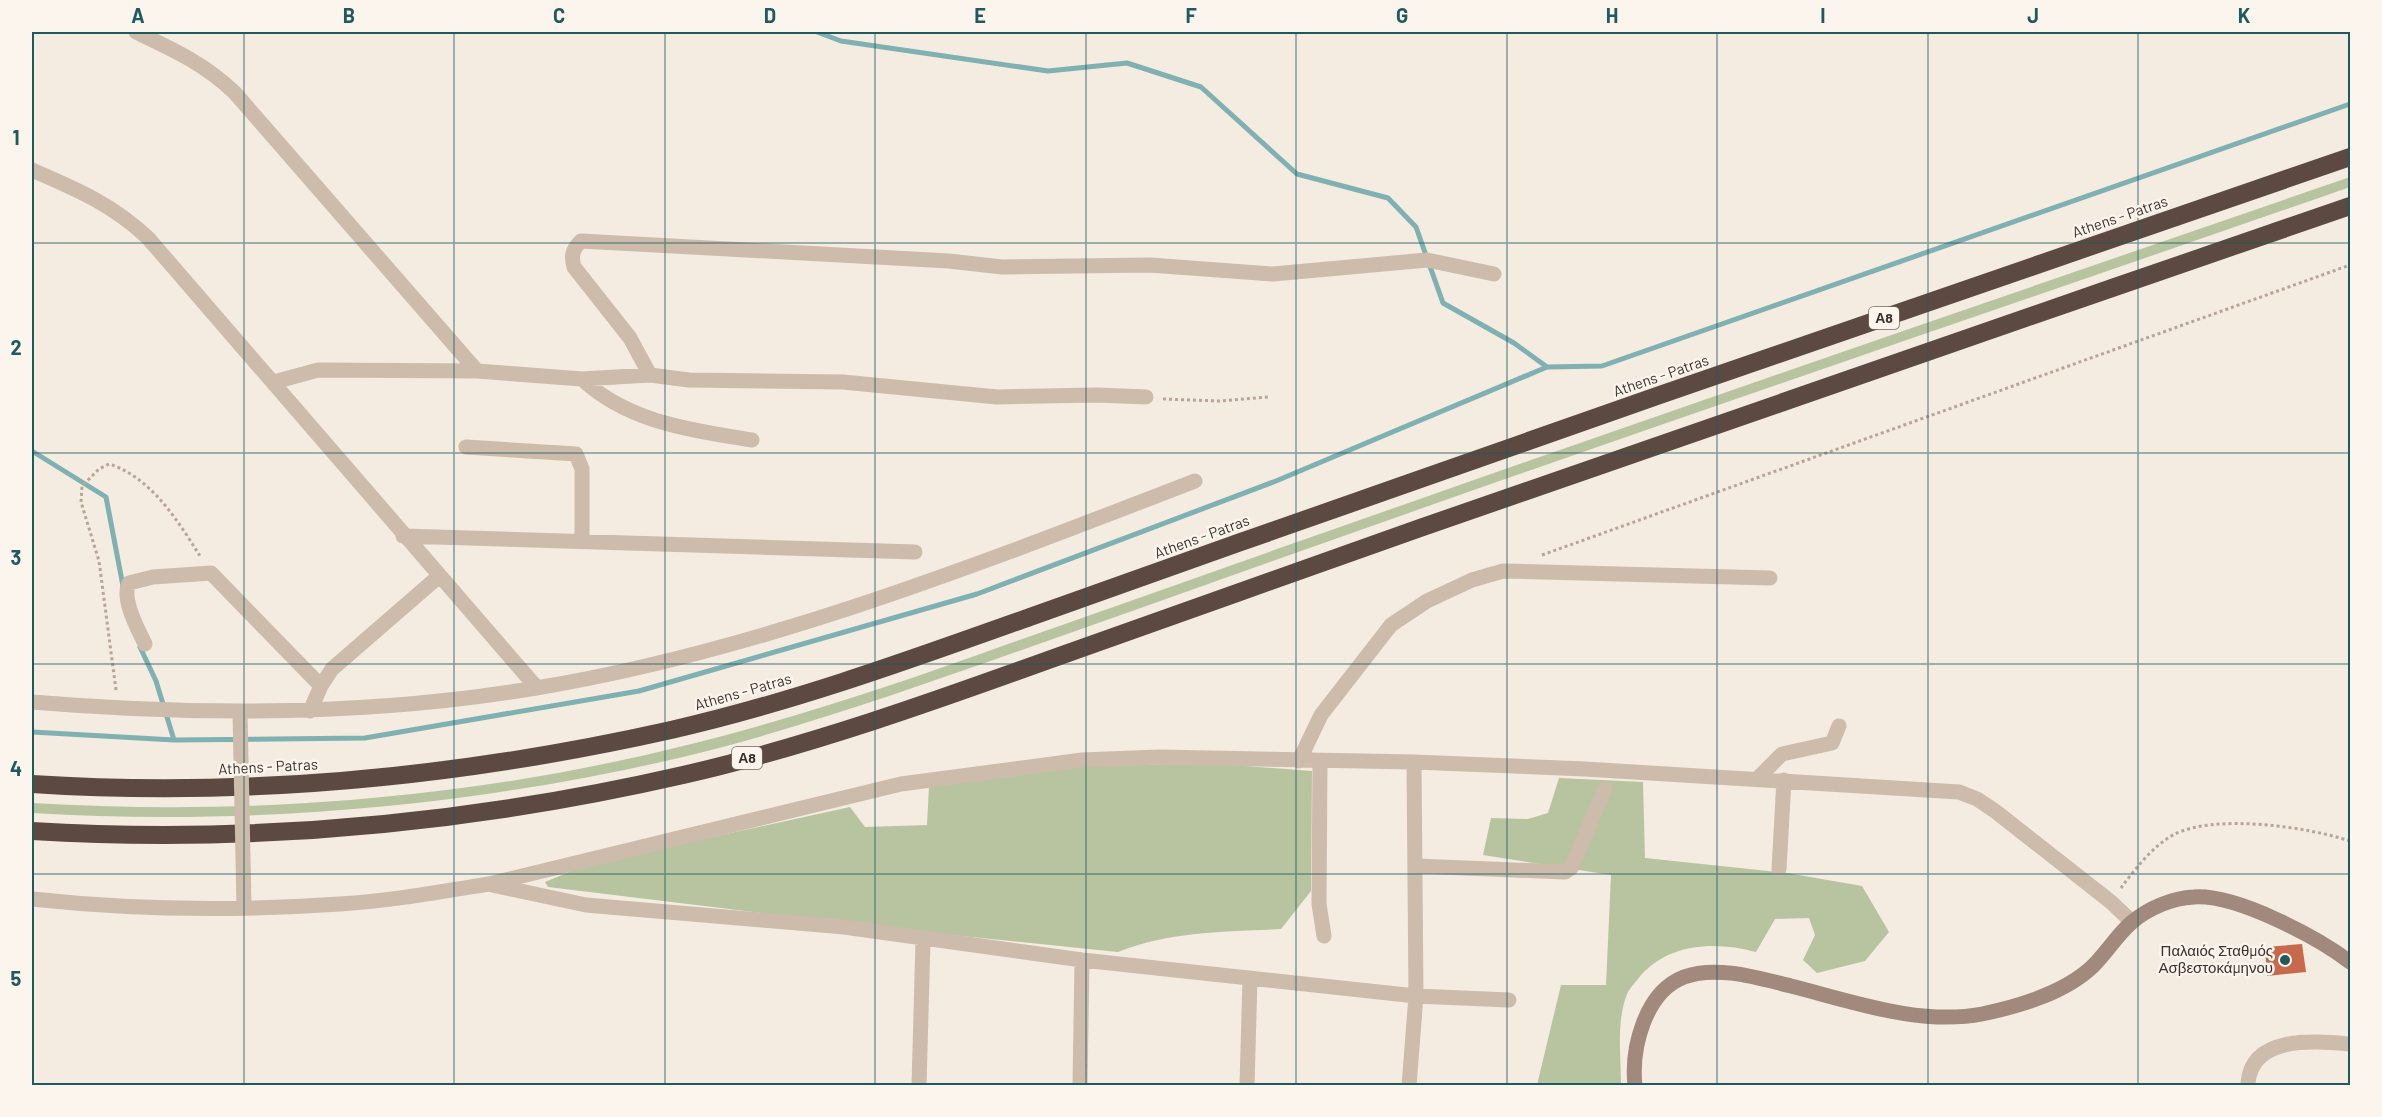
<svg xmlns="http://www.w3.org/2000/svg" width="2382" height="1117" viewBox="0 0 2382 1117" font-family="Barlow,sans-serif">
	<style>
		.green { fill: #b8c4a0 }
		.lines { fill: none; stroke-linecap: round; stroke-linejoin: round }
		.stream { stroke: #7fb0b2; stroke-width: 5 }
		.building { fill: #c8694b }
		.path { stroke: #b9a596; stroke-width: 3; stroke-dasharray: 3 3; stroke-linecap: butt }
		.street { stroke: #cdbbac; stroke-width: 15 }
		.secondary { stroke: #a18a7d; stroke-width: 15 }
		.highway { stroke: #5c4a42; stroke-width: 18 }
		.street-bridge { stroke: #cdbbac; stroke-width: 15 }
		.grid { fill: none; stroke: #1f5a5e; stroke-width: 1.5; stroke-opacity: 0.55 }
		.poi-dot { fill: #1f5a5e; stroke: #fbf5ee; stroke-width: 2 }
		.labels { text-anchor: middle; stroke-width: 5; stroke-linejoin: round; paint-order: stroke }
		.shield { fill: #fbf5ee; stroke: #756b66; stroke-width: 1.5 }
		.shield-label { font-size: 14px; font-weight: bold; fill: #3b302b }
		.street-label { font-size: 15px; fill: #3b302b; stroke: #fbf5ee }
		.poi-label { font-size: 15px; fill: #3b302b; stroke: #fbf5ee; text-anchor: end }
		.neatline { fill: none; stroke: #1f5a5e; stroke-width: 2 }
		.grid-label { font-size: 20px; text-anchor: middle; font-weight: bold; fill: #1f5a5e }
	</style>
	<rect width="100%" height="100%" fill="#f4ebe1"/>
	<!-- green -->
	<path class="green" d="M2350,177V187C2040,295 1730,400 1420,509C1286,556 1153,604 1019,651C908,690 798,729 683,757C470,807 250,826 32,813V803C249,816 471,799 683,746C793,719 901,683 1008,644C1145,596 1282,547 1420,499C1730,390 2040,284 2350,177Z
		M1205,763L1312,771L1311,891L1281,929C1225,932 1170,931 1118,952L903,930L548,887L545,882L588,864L850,807L865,827L927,825L929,786L1067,767Z
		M1559,778L1643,782L1645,858L1787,873L1862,886L1889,932L1865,961L1817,973L1803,960L1815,935L1809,918L1775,919L1756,952C1715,941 1666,943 1638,979C1634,984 1629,989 1627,994C1616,1023 1621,1055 1621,1085H1537L1561,985H1606L1611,875L1483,855L1491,818L1528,819L1548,813Z"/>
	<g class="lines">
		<!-- stream -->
		<path class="stream" d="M817,32L841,41L1048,71L1127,63L1201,87L1297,174L1388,198L1416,227L1443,303L1514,343L1547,367
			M32,451L106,497L123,586
			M140,647L156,681L174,740
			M32,732L174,740L365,738L639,691L977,594L1276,481L1547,367L1602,366L2350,104"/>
	</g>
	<!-- building -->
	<path class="building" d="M2302,944L2306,972L2267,976L2265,947Z"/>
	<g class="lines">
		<!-- path -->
		<path class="path" d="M1163,399L1219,401L1268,397
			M1542,555L2350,265
			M116,690L99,561L81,502L82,486L99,469L109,464C151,477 178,521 200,556
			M2121,888C2134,870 2153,846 2173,835C2214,813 2308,827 2350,841"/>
		<!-- street -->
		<path class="street" d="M136,32C172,49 205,64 235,93L477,371
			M32,170C76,189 112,204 148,238L537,688
			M650,375L630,338L574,267C571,256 572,250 581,241L949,261L1002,267L1150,265L1273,274L1427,260L1494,274
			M582,379C629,423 692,430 752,440
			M274,382L318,370L477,371L582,379L650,375L689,380L843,382L997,397L1097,395L1146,397
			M466,447L576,454L582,469V540
			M403,536L915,552
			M145,644C138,629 121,599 129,583L153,577L211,573L321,686
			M32,702C199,716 369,716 536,688C761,651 982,563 1195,481
			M310,711L321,686L332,669L438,577
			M1299,761L1321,715L1391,625L1427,601L1472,580L1503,571L1770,578
			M1320,761L1319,904L1324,936
			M1757,779L1782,754L1832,743L1839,726
			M1416,866L1565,872L1571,868L1605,789
			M1779,869L1784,780
			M492,885L586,905L844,927L1082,960L1416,996L1509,1000
			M32,899C134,910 237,911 340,904C390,901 440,892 489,884L901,784L1082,760L1158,757L1414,762L1585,769L1959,792L1977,799L1995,811L2111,902L2132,922
			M2248,1083C2252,1035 2314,1041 2350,1044
			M919,1086L923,940
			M1080,1086L1082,960
			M1247,1086L1250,978
			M1409,1086L1416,996L1414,762"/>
		<!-- secondary -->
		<path class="secondary" d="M1635,1086C1631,1048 1645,992 1684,977C1717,965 1758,978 1791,986C1851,1001 1920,1026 1982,1014C2020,1006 2065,993 2093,966C2107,952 2117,935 2132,922C2149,908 2172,898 2194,897C2236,894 2317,937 2350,962"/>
		<!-- highway -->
		<path class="highway" d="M32,784C247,798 461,777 671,730C794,702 912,659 1030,617C1157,572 1282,527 1409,483C1722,372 2037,265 2350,157
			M32,831C250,844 469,824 683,775C809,746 932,702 1054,658C1176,615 1298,571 1420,528C1730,419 2040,313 2350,206"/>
		<!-- street-bridge -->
		<path class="street-bridge" d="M240,712L244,907"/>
	</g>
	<!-- grid -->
	<path class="grid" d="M244,32V1086M454,32V1086M665,32V1086M875,32V1086M1086,32V1086M1296,32V1086M1507,32V1086M1717,32V1086M1928,32V1086M2138,32V1086M32,243H2350M32,453H2350M32,664H2350M32,874H2350"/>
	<!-- markers -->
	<circle class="poi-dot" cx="2285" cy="960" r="6"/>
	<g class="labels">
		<!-- shield labels -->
		<g class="shield">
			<rect x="1869" y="307" width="30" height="22" rx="4.5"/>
			<rect x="732" y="747" width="30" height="22" rx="4.5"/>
		</g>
		<g class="shield-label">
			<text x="1884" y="323">Α8</text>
			<text x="747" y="763">Α8</text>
		</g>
		<!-- street labels -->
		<g class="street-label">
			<text transform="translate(2120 217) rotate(-19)" y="5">Athens - Patras</text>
			<text transform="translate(1661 376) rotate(-19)" y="5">Athens - Patras</text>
			<text transform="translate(1202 537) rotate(-20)" y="5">Athens - Patras</text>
			<text transform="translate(743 692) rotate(-16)" y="5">Athens - Patras</text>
			<text transform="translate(268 767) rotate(-3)" y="5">Athens - Patras</text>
		</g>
		<!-- poi labels -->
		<g class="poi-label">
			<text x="2273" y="956">Παλαιός Σταθμός<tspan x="2273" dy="17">Ασβεστοκάμηνου</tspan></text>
		</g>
	</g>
	<!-- border -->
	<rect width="2382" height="1117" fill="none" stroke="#fbf5ee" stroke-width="66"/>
	<rect x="33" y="33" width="2316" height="1051" class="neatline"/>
	<g class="grid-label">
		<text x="138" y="23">A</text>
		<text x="349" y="23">B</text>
		<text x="559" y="23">C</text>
		<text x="770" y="23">D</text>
		<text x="980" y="23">E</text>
		<text x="1191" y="23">F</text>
		<text x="1402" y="23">G</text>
		<text x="1612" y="23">H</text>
		<text x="1823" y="23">I</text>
		<text x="2033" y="23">J</text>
		<text x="2244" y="23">K</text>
		<text x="16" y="145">1</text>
		<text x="16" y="355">2</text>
		<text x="16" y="565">3</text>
		<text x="16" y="776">4</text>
		<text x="16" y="986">5</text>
	</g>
</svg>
